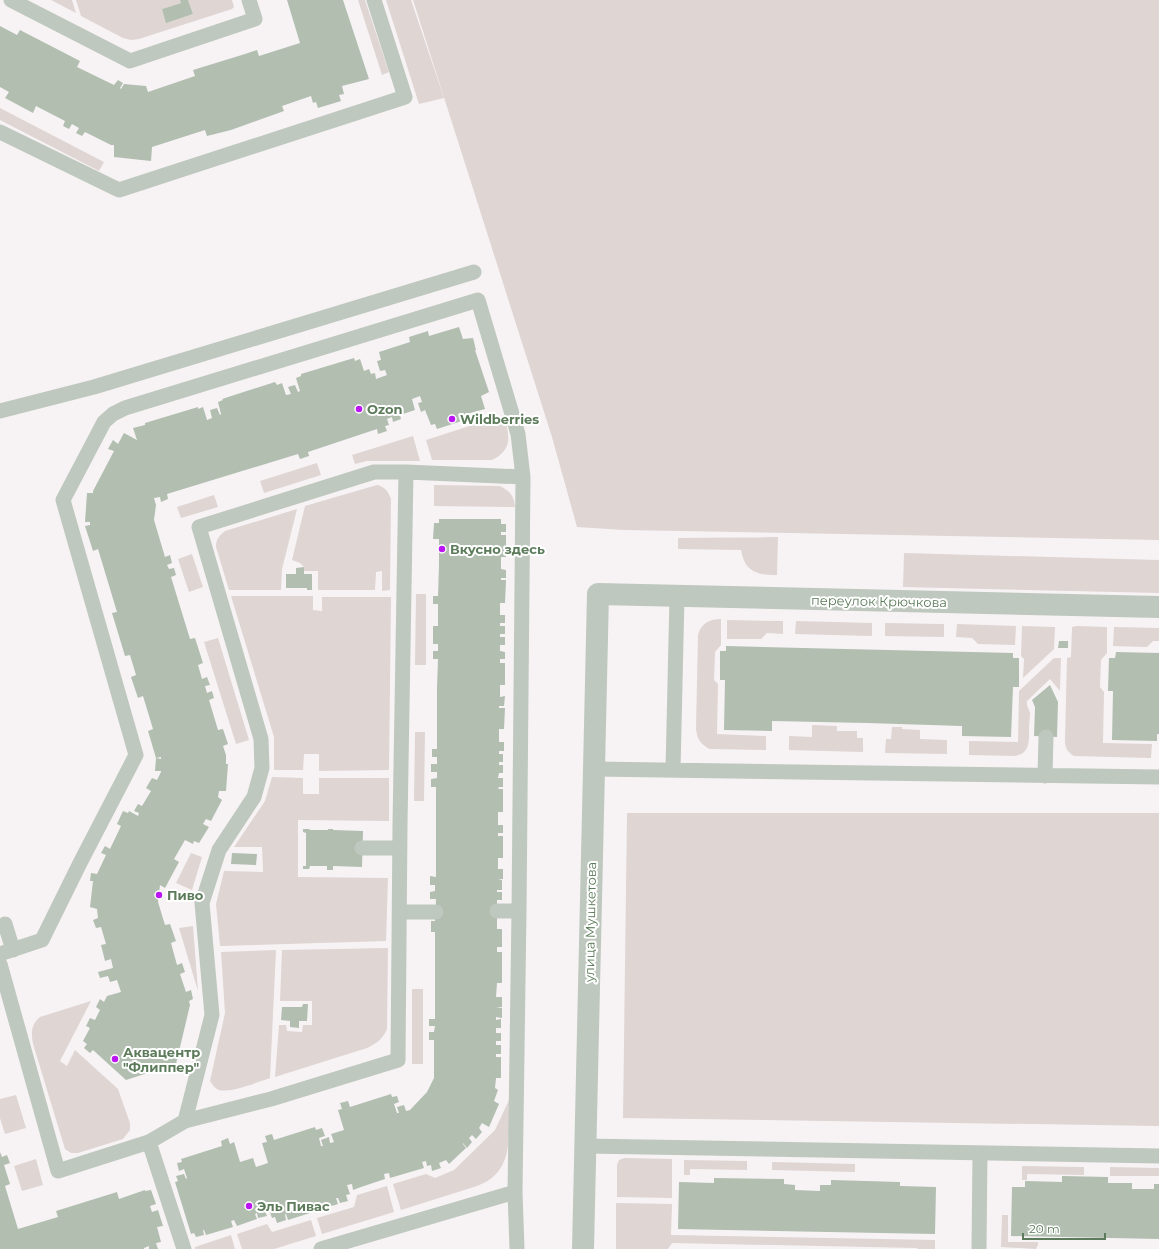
<svg xmlns="http://www.w3.org/2000/svg" width="1159" height="1249" viewBox="0 0 1159 1249" font-family="Montserrat,sans-serif">
	<style>
		.green { fill: #dfd5d3 }
		.building { fill: #b1beb0 }
		.lines { fill: none; stroke-linecap: round; stroke-linejoin: round }
		.service { stroke: #bfc8be; stroke-width: 15 }
		.minor { stroke: #bfc8be; stroke-width: 22 }
		.poi-dot { fill: #bc15f4; stroke: #fff; stroke-width: 1.5 }
		.labels { text-anchor: middle; stroke-width: 4; stroke-linejoin: round; paint-order: stroke }
		.poi-label { font-size: 13px; font-weight: bold; fill: #5c7b5a; stroke: #fff; text-anchor: start }
		.street-label { font-size: 13px; fill: #5c7b5a; stroke: #fff }
	</style>
	<rect width="100%" height="100%" fill="#f7f3f5"/>
	<!-- green -->
	<path class="green" d="M51,0H72L76,13Z
		M76,0H180L181,3L162,9L167,22L193,14L188,0H232L234,7L232,9L139,39L131,40L123,38L81,16Z
		M358,0H365L389,72L382,75Z
		M386,0H411L444,98L419,104Z
		M413,0H1159V540L624,530L577,527L552,437Z
		M0,108L104,162L99,171L0,120Z
		M504,415C509,435 514,449 492,460H432L426,440Z
		M413,436L420,461H367L355,464L352,455Z
		M317,463L321,475L264,493L260,481Z
		M377,485C385,487 388,491 391,499L390,590L382,591V571L376,572L375,590H318V571H304V567L300,563L292,560L305,506Z
		M434,485L500,486C510,491 514,496 515,507L434,506Z
		M214,495L218,507L181,518L177,507Z
		M297,509L282,569L281,590H229L216,547C216,539 219,536 225,531Z
		M778,537L777,575C757,575 745,572 741,550L678,549V538Z
		M904,553L1159,560V593L903,587Z
		M192,554L203,587L189,592L178,559Z
		M416,594H426V665H415Z
		M231,596H313V610L322,611V597H391L389,770L319,771V754H304L303,770H274V737Z
		M721,619V645L715,652L714,680L718,684L717,734L766,736V750L710,749C701,745 697,739 696,729L698,635C701,623 710,619 721,619Z
		M727,620L783,621V634L767,633L761,639H727Z
		M796,621L872,623V636L795,634Z
		M885,623L944,624V637L885,636Z
		M957,624L1016,626L1015,645L978,644L972,638L956,637Z
		M1022,626L1055,627L1054,649L1023,678L1024,659L1021,656Z
		M1077,626L1107,627V653L1101,660L1100,687L1104,692L1103,743L1152,744L1151,758L1074,756C1067,752 1065,747 1065,740L1067,658L1071,657L1072,627Z
		M1114,627L1159,628V641H1153L1147,647L1113,646Z
		M218,638L249,740L236,744L204,642Z
		M1054,658H1061L1060,691L1050,679L1027,701C1026,706 1029,708 1030,713C1030,718 1029,724 1029,729C1029,742 1030,754 1014,756L969,755V741L1018,742L1019,691Z
		M812,725L837,726V731H857V738H863V752L789,750V736L812,737Z
		M892,727H902V729L920,730V739L947,740V754L885,753L886,739H891Z
		M415,732H425L424,801H414Z
		M272,777L303,778V794H319V778H389V821L298,820V877L388,878L386,941L220,946L216,904L224,871L263,872L262,847H234L265,801Z
		M627,813H1159V1126L623,1118Z
		M191,853L202,857L192,890L176,883Z
		M193,926L198,991L179,928Z
		M388,948L387,1029C383,1039 377,1043 367,1048L275,1077L279,1025H286L287,1031L302,1032L303,1025H312V1001H280L282,950Z
		M276,950L270,1078C258,1082 231,1093 219,1090C214,1088 213,1085 210,1081L225,1013L221,952Z
		M412,989H423V1064H412Z
		M91,1001L60,1061L67,1066L75,1050L118,1089L130,1123V1130L123,1139L78,1153H71L65,1149L33,1044C31,1032 31,1025 40,1017Z
		M16,1095L26,1128L5,1134L0,1118V1099Z
		M509,1100C508,1134 516,1172 477,1186L401,1210L393,1184L426,1174L435,1178L454,1170L495,1130Z
		M624,1158L672,1159V1198L617,1197V1165L619,1160Z
		M36,1159L43,1185L22,1191L14,1166Z
		M684,1160L747,1161V1170L690,1169V1175H684Z
		M772,1162L855,1164V1172L772,1170Z
		M1022,1166L1084,1167V1175L1027,1174V1180H1022Z
		M1110,1167L1159,1168V1176H1110Z
		M387,1186L394,1212L322,1234L317,1218L354,1207L357,1195Z
		M616,1203L672,1204L671,1235L935,1240V1249H918L917,1248L672,1243L668,1249H616Z
		M1002,1215H1008V1242H1038V1245L1036,1249L1001,1247Z
		M311,1220L316,1236L274,1249H242L237,1234L267,1224L272,1232Z
		M231,1235L235,1249H195V1247Z"/>
	<!-- building -->
	<path class="building" d="M180,0H188L193,14L166,23L162,9L181,3Z
		M287,0H343L369,79L342,86L344,94L339,95L341,101L318,108L316,102L313,103L311,96L282,106L284,111L231,130L207,136L205,130L152,147L151,161L114,157V145H111L85,132L82,136L76,133L79,128L72,124L69,129L63,126L65,121L36,106L33,113L5,98L9,92L0,87V26L17,35L20,30L80,61L77,67L114,85L118,80L123,83L120,88L121,89L124,84L146,86L148,92L195,76L193,70L245,54L257,50L259,56L300,43Z
		M459,327L463,339L473,338L476,350H475L489,392L481,396L485,409L470,413L471,418L437,429L435,424L431,425L425,410L421,412L418,403L422,402L420,396L412,399L415,410L400,415L401,419L393,422L392,417L387,419L389,425L385,426L387,431L378,434L377,429L308,452L309,456L300,459L298,454L167,494L168,499L161,502L160,497L154,498L156,505L154,520L165,557L170,555L172,563L167,565L169,569L174,568L176,575L171,577L190,639L195,638L203,663L198,665L202,679L207,677L210,685L205,686L207,693L212,691L214,698L209,700L218,730L223,729L228,744L223,746L226,755V764H228L226,791H219L218,797L222,800L211,821L206,819L203,824L209,827L199,843L194,841L193,844L185,840L174,859L179,862L165,888L160,885L158,902L165,925L170,924L176,941L171,943L177,965L182,963L185,972L180,974L186,992L191,990L193,999L189,1001L190,1005L176,1064L126,1080L93,1050L90,1053L84,1048L87,1044L83,1041L90,1028L86,1026L90,1018L95,1020L100,1010L96,1007L100,999L104,1002L107,996L121,992L117,980L110,982L108,976L100,978L98,972L113,968L111,959L105,961L101,945L106,944L101,927L96,928L93,920L98,918L97,909L90,907L93,881H90L91,873L97,874L106,855L101,853L105,846L110,849L121,826L117,824L123,811L128,813L129,811L138,816L139,813L134,811L138,804L142,806L151,791L146,788L152,778L157,780L161,772V771H155L156,758L161,759V757L156,758L148,731L153,729L143,696L138,698L131,677L136,675L130,655L125,656L112,613L117,612L98,549L93,551L85,526L90,525V522H85L87,493H93V491L114,451L108,449L113,440L118,444L124,433L137,440L133,428L145,425V423L198,407V409L203,407L207,420L212,418L210,410L217,408L220,415L221,414L218,402L223,400L222,399L275,382L277,385L282,383L286,395L291,394L288,387L295,385L298,392L300,391L296,378L301,376V374L354,358L355,361L360,359L364,371L369,369L371,374L375,373L376,379L387,375L385,370L380,371L377,361L381,360L379,352L410,342L409,337L428,331L429,336Z
		M439,519H501V524H506V532H501V535H506V557H501V569L506,570V578H501V580H506L505,603H500V615H505V623H500V626H505V634H500V637H505V645H500V651L505,652V659H500V663H505V685H500V697L505,696L504,706H499V708H505L504,729H499V742H504V751H499V754H503V762H499V765H503V773H499L498,778H503V787H499L498,789H503V812H498V825H503V833H498V836H503V858H498V869H503V879H498L502,880V890H497V892H502V900H497V929H502V947H497V952H502V983H497L496,997H502V1007H496L502,1008V1018L496,1017V1020L501,1019V1028H496V1033H501V1041H496V1045H501V1054H496V1057H501V1078H496L495,1088L498,1090L494,1101L499,1104L489,1127L482,1123L479,1128L482,1132L476,1139L472,1135L469,1138L472,1142L467,1148L463,1143V1144L466,1148L449,1164L446,1160L439,1163L441,1168L432,1171L431,1165L427,1166L426,1161L422,1162L424,1168L390,1178L389,1173L384,1174L385,1179L361,1187L353,1190L352,1184L347,1185L350,1194L346,1195L348,1201L340,1203L338,1198H336L338,1204L315,1211L313,1205L308,1207L310,1213L288,1220L286,1214H285L286,1220L277,1223L275,1217L272,1218L269,1210L265,1211L267,1216L258,1218L257,1213L255,1214L257,1219L237,1226L234,1220L231,1221L233,1227L206,1235L204,1230H203L204,1235L196,1237L194,1233L191,1234L175,1182L178,1181L176,1176L184,1174L186,1179L187,1178L184,1169L179,1171L177,1163L182,1162L181,1159L222,1146L221,1141L228,1138L230,1144L234,1142L240,1162L253,1158L256,1167L268,1163L262,1143L267,1142L265,1136L272,1134L274,1140L315,1127L316,1130L322,1128L325,1136L319,1138L321,1146H323L321,1140L329,1137L330,1143L334,1142L331,1134L344,1130L338,1110L342,1109L340,1103L348,1101L350,1107L391,1094L392,1097L397,1096L399,1102L394,1104L397,1113H399L397,1107L404,1105L406,1111L410,1110L427,1092L434,1078V1040H429V1032H434L435,1026H429V1019H435V932H431V921H435L436,899H430V892L435,891V885H430V876L436,877V787H431V779L437,778V772H431V764H437V757H432V749H437V688L438,659H433V651H438V644H433V626H438V604H433V596H438L439,565V539H433L434,523H439Z
		M304,567V574H312V590H307V588H286V574H296V568Z
		M1059,641H1068V648H1058Z
		M726,646L1013,653V658H1019V687H1013L1011,737L962,736V726L867,723L772,721V731L724,730L725,680H720V651H726Z
		M1116,652L1159,653V734H1157V741L1112,740L1113,691H1108L1109,658H1115Z
		M1050,685L1058,702L1057,737L1034,736L1035,707L1032,700Z
		M303,829H309L310,830H328V829H333V830L363,831L362,867L333,866V870H327V866H310L309,869H303V866H306V833L303,832Z
		M232,853L257,854L256,865L231,864Z
		M303,1004H308L307,1021H299V1028L290,1027V1021L281,1020L282,1007H302Z
		M0,1152L2,1157L7,1155L10,1163L4,1165L10,1184L5,1186L18,1229L58,1217L56,1211L117,1192L119,1199L145,1190V1191L151,1190L156,1204L150,1206L152,1212L158,1210L163,1226L157,1227L161,1242L156,1243L158,1249H149V1246L144,1248V1249H0Z
		M1062,1176L1108,1177V1183H1132V1189H1154V1184H1159V1239L1011,1236L1012,1187H1025V1181L1062,1182Z
		M714,1178L784,1179V1184L795,1185V1190L820,1191V1185H831V1180L900,1182V1186L936,1187L935,1234L678,1229L679,1182L714,1183Z"/>
	<g class="lines">
		<!-- service -->
		<path class="service" d="M11,0L130,61L255,19L249,0
			M0,132L119,190L405,97L374,0
			M0,411L94,387L474,272
			M594,769L1159,777
			M673,770L677,596
			M1045,776L1046,737
			M362,848H400
			M497,911H519
			M400,912H436
			M5,924L13,950
			M0,954L42,940L80,863L136,755L63,500L104,422L113,414L125,408L478,300L518,434L523,477
			M0,964L58,1171L149,1142L184,1249
			M185,1121L212,1015L202,903L219,850L254,797L262,768L261,739L199,527L374,472H406
			M149,1142L185,1121L271,1099L398,1060L400,825L406,472L523,477L519,911L515,1192L517,1249
			M585,1146L1159,1156
			M321,1249L515,1192
			M979,1249L980,1153"/>
		<!-- minor -->
		<path class="minor" d="M583,1249L598,594L1159,607"/>
	</g>
	<!-- markers -->
	<g class="poi-dot">
		<circle cx="359" cy="409" r="4"/>
		<circle cx="452" cy="419" r="4"/>
		<circle cx="442" cy="549" r="4"/>
		<circle cx="159" cy="895" r="4"/>
		<circle cx="115" cy="1059" r="4"/>
		<circle cx="249" cy="1206" r="4"/>
	</g>
	<g class="labels">
		<!-- poi labels -->
		<g class="poi-label">
			<text x="367" y="414">Ozon</text>
			<text x="460" y="424">Wildberries</text>
			<text x="450" y="554">Вкусно здесь</text>
			<text x="167" y="900">Пиво</text>
			<text x="123" y="1057">Аквацентр<tspan x="123" dy="15">"Флиппер"</tspan></text>
			<text x="257" y="1211">Эль Пивас</text>
		</g>
		<!-- street labels -->
		<g class="street-label">
			<text transform="translate(879 601) rotate(1)" y="5">переулок Крючкова</text>
			<text transform="translate(590 922) rotate(-89)" y="5">улица Мушкетова</text>
		</g>
	</g>
	<!-- scale -->
	<path d="M1023 1233v6h82v-6" fill="none" stroke="#5c7b5a" stroke-width="2"/>
	<text x="1029" y="1233" font-size="12" fill="#5c7b5a" stroke="#ffffff" stroke-width="3" paint-order="stroke">20 m</text>
</svg>
